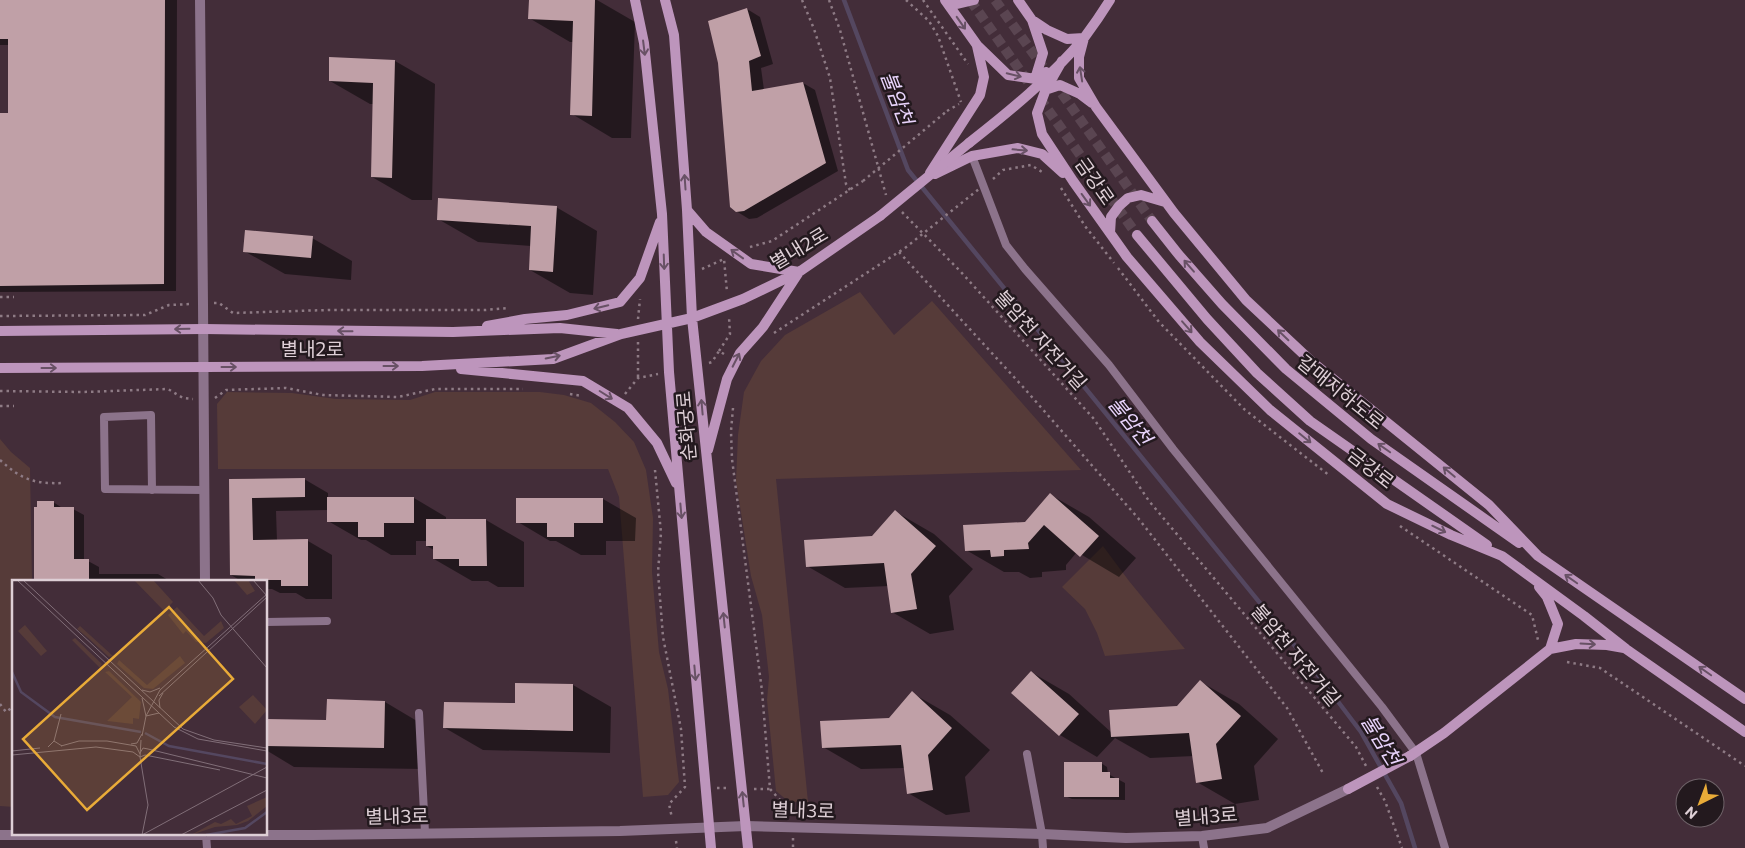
<svg xmlns="http://www.w3.org/2000/svg" width="1745" height="848" viewBox="0 0 1745 848" font-family="Commissioner,'Noto Sans KR',sans-serif">
	<style>
		.green { fill: #563b39 }
		.shadow { fill: #0007 }
		.lines { fill: none; stroke-linecap: round; stroke-linejoin: round }
		.stream { stroke: #544760; stroke-width: 4.5 }
		.building { fill: #c0a0a7 }
		.secondary-tunnel { stroke: #5a4551; stroke-width: 10; stroke-dasharray: 10 5; stroke-linecap: butt }
		.path { stroke: #8e7b85; stroke-width: 2.5; stroke-dasharray: 2.5 4; stroke-linecap: butt }
		.lane { stroke: #8c738b; stroke-width: 8 }
		.street { stroke: #8c738b; stroke-width: 10 }
		.secondary { stroke: #bd95bc; stroke-width: 10 }
		.path-bridge { stroke: #8e7b85; stroke-width: 2.5; stroke-dasharray: 2.5 4; stroke-linecap: butt }
		.secondary-bridge { stroke: #bd95bc; stroke-width: 10 }
		.oneway { stroke: #685165 }
		.labels { text-anchor: middle; stroke-width: 5; stroke-linejoin: round; paint-order: stroke }
		.street-label { font-size: 19px; fill: #decfd6; stroke: #23191e }
		.water-label { font-size: 20px; font-style: italic; fill: #e9d4fc; stroke: #23191e }
		.inset-river { fill: none; stroke: #544760; stroke-width: 2.5 }
		.inset-road { fill: none; stroke: #816e78; stroke-width: 1 }
		.view { fill: #e9ab38; fill-opacity: 0.15; stroke: #e9ab38; stroke-width: 2.5 }
		.inset-edge { fill: none; stroke: #decfd6; stroke-width: 2.5 }
	</style>
	<rect width="100%" height="100%" fill="#432d39"/>
	<!-- green -->
	<path class="green" d="M860,292L894,335L932,301L1081,470L776,479L808,802H789L776,791L767,700L769,677L762,615L751,576L736,481L738,435L744,392L761,361L785,335Z
		M227,392L292,393L336,399L410,400L435,392H540L564,395L591,403L615,422L634,442L646,470L653,518L652,572L659,652L668,689L679,782L668,795L643,797L619,497L608,469H218L217,404Z
		M0,439L11,452L30,468L32,582H14V807L0,806Z
		M1103,546L1129,581L1185,649L1105,656L1097,633L1085,609L1062,587Z"/>
	<!-- shadow -->
	<path class="shadow" d="M0,0H177L176,291L0,292V114H10L9,45H0Z
		M530,0H597L635,22L631,138H612L572,114L574,42H570L529,18Z
		M747,9L760,17L773,64L761,68L764,90L803,83L815,90L838,171L757,218L749,219L736,211Z
		M331,59L395,61L435,84L432,200H412L372,177L374,104H370L330,81Z
		M556,207L597,231L593,295L570,293L530,270L531,246L478,242L438,219Z
		M312,238L352,261L351,280L285,274L244,251Z
		M304,479L328,493V498H414L446,517V520H486L524,542V587H498L488,581H472L434,559V550L427,546V541H416V555H391L366,540H361L328,521V510L276,511L277,541H308L332,555V599H306L296,593H280L272,589H266V582H243L231,575V480Z
		M1051,495L1089,517L1136,558L1119,577L1077,552L1066,565V570L1042,572V577L1030,578L1019,572H1004L966,550L1026,523Z
		M518,499H603L636,518L635,541H606V555H581L556,541H550L518,522Z
		M53,502L64,509H73L84,515V561H88L99,567V574H158L168,580V582H36Z
		M896,512L934,534L973,569L949,596L954,630L930,634L892,612L889,586L845,588L807,566L873,537Z
		M1031,672L1069,694L1112,733L1178,707L1201,682L1239,704L1278,739L1254,766L1259,800L1235,804L1197,782L1194,756L1150,758L1115,738L1097,757L1060,735Z
		M517,684L573,685L611,707L610,753L483,750L445,728L516,705Z
		M912,693L950,715L990,750L965,777L970,812L946,815L908,793L905,768L861,769L823,747L889,719Z
		M385,702L422,724V769L294,767L266,750V720L328,722Z
		M1101,763L1107,767L1108,774L1125,783V800L1072,799L1065,796Z"/>
	<g class="lines">
		<!-- stream -->
		<path class="stream" d="M844,0L908,170L1308,662L1361,732L1401,803L1415,848"/>
	</g>
	<!-- building -->
	<path class="building" d="M0,0H165L164,284L0,286V113H8V39H0Z
		M529,0H595L592,116L570,115L573,21L528,19Z
		M747,8L761,56L749,61L752,91L803,82L826,163L744,211L736,212L730,207L718,63L708,21Z
		M329,57L395,60L392,178L371,177L373,83L329,81Z
		M438,198L557,206L553,272L529,270L531,226L437,220Z
		M245,230L313,236L311,258L243,252Z
		M305,478V497L252,498L253,540L308,539V586H281V580H255V576L230,575L229,479Z
		M1050,493L1099,536L1080,557L1044,525L1028,543L1029,549L1004,550V556L991,557L990,550L965,551L963,525L1025,522Z
		M327,497H414V523H384V537H358V522H327Z
		M516,498H603V523H574V537H547V523H516Z
		M37,501H54V507H74V559H89V582H34V507H37Z
		M895,510L936,546L911,574L917,609L891,613L884,563L806,567L804,540L872,536Z
		M426,519H486L487,566H459V559H433V546H426Z
		M1031,671L1079,714L1059,736L1011,693Z
		M1200,680L1241,716L1216,744L1222,779L1196,783L1189,733L1111,737L1109,710L1177,706Z
		M515,683L573,684V731L443,728L444,702L515,703Z
		M912,691L952,728L928,755L933,790L907,794L901,745L822,748L820,721L889,718Z
		M327,699L385,701L384,748L266,746V719L326,720Z
		M1064,762H1102V772H1110V778H1119V797H1064Z"/>
	<g class="lines">
		<!-- secondary-tunnel -->
		<path class="secondary-tunnel" d="M970,0L1137,235
			M995,0L1043,67
			M1053,81L1152,221"/>
		<!-- path -->
		<path class="path" d="M802,0L814,29L830,78L846,184L850,190
			M829,0L840,30L886,195
			M906,0L929,21L938,36L961,102
			M923,0L968,64
			M947,111L959,104
			M993,179L1003,170L1031,165L1042,172
			M1061,188L1085,226L1114,263
			M902,212L961,272L1094,419L1149,501L1356,747L1366,766
			M750,247L772,241L863,181
			M899,252L1024,388L1138,518L1287,708L1324,775
			M1118,268L1159,322L1244,409L1330,476
			M702,269L724,259L727,292
			M0,297H14
			M214,303H219L233,313L328,310H485L508,308
			M0,316L145,315L169,305L191,304
			M638,319L640,299
			M774,333L905,248
			M638,342V378
			M719,351L730,334L729,317
			M709,363L712,362L719,351L724,354
			M0,391L83,392L168,389L183,398L193,399
			M570,394L582,396
			M625,394L638,378L658,374
			M215,398L226,390L286,388L323,395L398,397L435,389H523
			M0,406H14
			M733,408L731,431L732,459L762,691L770,789L791,812V815
			M0,460C22,480 34,484 64,483
			M655,470L661,533L658,572L663,637L681,729L685,787L669,804L672,818
			M1400,526L1532,615L1538,640
			M1567,662L1600,668L1745,766
			M0,704L6,712L14,706
			M1377,787L1385,801L1402,848
			M717,788H729
			M754,789H770
			M793,838V848
			M676,841L677,848"/>
		<!-- lane -->
		<path class="lane" d="M972,156L1006,245L1025,269L1109,365L1173,449L1382,707L1416,753L1445,848
			M152,490L151,415L104,417L105,489L204,490
			M266,622L327,621
			M419,713L425,833
			M1027,754L1042,834L1043,848
			M206,835L207,848
			M1202,836L1204,848"/>
		<!-- street -->
		<path class="street" d="M200,0L203,304L205,582
			M0,835H314L620,831L746,826L1042,834L1126,838L1202,836L1267,828L1348,789"/>
		<!-- secondary -->
		<path class="secondary" d="M635,0L644,43L662,214L669,372L711,848
			M665,0L674,35L687,210L692,318L748,848
			M945,0L977,45L1008,75L1036,79L1046,72
			M947,0L957,4L974,0
			M1018,0L1032,20L1043,53L1035,79
			M1032,20L1047,30L1067,39L1084,38L1079,57V78L1096,107L1174,213L1246,300L1312,362L1489,505L1538,556L1745,699
			M1062,61L1046,89L1037,113L1042,134L1073,181L1127,257L1200,342L1270,410L1387,504L1451,535L1502,556L1584,616L1626,649L1745,732
			M1045,90L1060,85L1080,94L1092,103
			M969,143C1010,111 1050,78 1084,38C1093,26 1102,13 1110,0
			M930,173L980,95L984,77L977,46
			M935,174L972,156L1018,148L1042,154L1063,173
			M687,210L706,232L751,264L799,272L763,327L740,353L727,379L708,450
			M1152,221L1179,255L1222,304L1286,369L1371,439L1519,543
			M1110,233L1111,217L1119,206L1128,198L1141,195L1165,202
			M1137,235L1207,319L1257,373L1310,421L1487,545
			M487,326L525,319L567,315L620,302L640,278L660,222
			M0,331L204,329L453,332L560,328L617,334
			M0,368L422,366L553,359L621,334L692,318L743,299L799,272L880,216
			M461,369L583,381L628,408L657,443L676,483
			M1539,587L1547,597L1558,624L1550,649
			M1410,756L1444,733L1550,649L1576,644L1607,645L1624,648"/>
		<!-- path-bridge -->
		<path class="path-bridge" d="M863,181L947,111
			M905,248L979,189"/>
		<!-- secondary-bridge -->
		<path class="secondary-bridge" d="M880,216L969,143
			M1348,789L1410,756"/>
	</g>
	<!-- one-way arrows -->
	<defs><path id="oneway-shaft" d="M-6 0H5M1.5-3L5.5 0L1.5 3" fill="none" stroke-width="1.6" stroke-linecap="round" stroke-linejoin="round" transform="scale(1.25)"/></defs>
	<g class="oneway">
		<use href="#oneway-shaft" transform="translate(961 23) rotate(55)"/>
		<use href="#oneway-shaft" transform="translate(644 48) rotate(83)"/>
		<use href="#oneway-shaft" transform="translate(1081 74) rotate(-99)"/>
		<use href="#oneway-shaft" transform="translate(1014 75) rotate(14)"/>
		<use href="#oneway-shaft" transform="translate(1020 150) rotate(5)"/>
		<use href="#oneway-shaft" transform="translate(685 182) rotate(-94)"/>
		<use href="#oneway-shaft" transform="translate(1086 200) rotate(54)"/>
		<use href="#oneway-shaft" transform="translate(737 254) rotate(-144)"/>
		<use href="#oneway-shaft" transform="translate(664 262) rotate(88)"/>
		<use href="#oneway-shaft" transform="translate(1189 266) rotate(-131)"/>
		<use href="#oneway-shaft" transform="translate(601 307) rotate(166)"/>
		<use href="#oneway-shaft" transform="translate(1187 327) rotate(49)"/>
		<use href="#oneway-shaft" transform="translate(182 329) rotate(179)"/>
		<use href="#oneway-shaft" transform="translate(345 331) rotate(-179)"/>
		<use href="#oneway-shaft" transform="translate(1283 335) rotate(-136)"/>
		<use href="#oneway-shaft" transform="translate(553 357) rotate(-12)"/>
		<use href="#oneway-shaft" transform="translate(736 360) rotate(-63)"/>
		<use href="#oneway-shaft" transform="translate(391 366)"/>
		<use href="#oneway-shaft" transform="translate(229 367)"/>
		<use href="#oneway-shaft" transform="translate(49 368)"/>
		<use href="#oneway-shaft" transform="translate(606 395) rotate(32)"/>
		<use href="#oneway-shaft" transform="translate(702 407) rotate(-95)"/>
		<use href="#oneway-shaft" transform="translate(1305 438) rotate(39)"/>
		<use href="#oneway-shaft" transform="translate(1384 448) rotate(-145)"/>
		<use href="#oneway-shaft" transform="translate(1449 472) rotate(-140)"/>
		<use href="#oneway-shaft" transform="translate(681 511) rotate(85)"/>
		<use href="#oneway-shaft" transform="translate(1439 529) rotate(26)"/>
		<use href="#oneway-shaft" transform="translate(1571 579) rotate(-145)"/>
		<use href="#oneway-shaft" transform="translate(724 620) rotate(-96)"/>
		<use href="#oneway-shaft" transform="translate(1588 644) rotate(3)"/>
		<use href="#oneway-shaft" transform="translate(1705 671) rotate(-145)"/>
		<use href="#oneway-shaft" transform="translate(695 673) rotate(85)"/>
		<use href="#oneway-shaft" transform="translate(743 799) rotate(-96)"/>
	</g>
	<g class="labels">
		<!-- street labels -->
		<g class="street-label">
			<text transform="translate(1095 181) rotate(55)" y="7">금강로</text>
			<text transform="translate(799 248) rotate(-31)" y="7">별내2로</text>
			<text transform="translate(1041 340) rotate(48)" y="7">불암천 자전거길</text>
			<text x="312" y="356">별내2로</text>
			<text transform="translate(1341 392) rotate(39)" y="7">갈매지하도로</text>
			<text transform="translate(686 426) rotate(-95)" y="7">순화궁로</text>
			<text transform="translate(1371 468) rotate(38)" y="7">금강로</text>
			<text transform="translate(1296 655) rotate(50)" y="7">불암천 자전거길</text>
			<text transform="translate(803 810) rotate(2)" y="7">별내3로</text>
			<text transform="translate(397 816) rotate(-1)" y="7">별내3로</text>
			<text transform="translate(1206 816) rotate(-4)" y="7">별내3로</text>
		</g>
		<!-- water labels -->
		<g class="water-label">
			<text transform="translate(897 98) rotate(69)" y="7">불암천</text>
			<text transform="translate(1130 421) rotate(51)" y="7">불암천</text>
			<text transform="translate(1381 740) rotate(58)" y="7">불암천</text>
		</g>
	</g>
	<!-- overview -->
	<g transform="translate(12 580)">
		<rect width="255" height="255" fill="#432d39"/>
		<path d="M122,0H141L161,22L152,31ZM222,0H236L243,11L235,15ZM165,27L192,56L209,41L212,48L194,63L184,62L174,51L171,54L156,35ZM13,45L35,71L29,76L6,51ZM68,46L101,76L97,77L75,57L65,49ZM63,58L90,84L88,88L60,60ZM168,76L173,83L141,109L132,108L105,84L107,80L135,105ZM97,91L129,122L127,139L121,138V144L95,141L120,117L93,92ZM241,115L255,130L243,144L227,127ZM255,217V226L236,241L225,245L203,247L179,255L203,242L209,244L219,239L224,244L240,236L235,226Z" fill="#563b39"/>
		<path class="inset-river" d="M0,92L9,112L43,137L129,152M133,153L157,166L255,184M194,255L233,248L255,232"/>
		<path class="inset-road" d="M5,0L162,147L186,159L255,171M11,0L171,149L202,160L255,168M186,0L201,18L209,35L255,88M241,0L255,16M130,110L138,112L148,108M147,116L255,17M130,118L134,136L147,133M148,128L147,120L151,113M130,156L134,136L148,110L255,14M129,160L128,177L136,225L130,255M42,161L49,134M119,164L125,163L130,154M49,166L67,161H95L124,166L128,174M36,167L42,161L50,166M0,171L28,168M128,173L131,168L136,169L255,198M0,175L84,167L121,172L128,177L133,175M133,175L208,190M130,255L255,187M169,255L255,210"/>
		<path class="view" d="M157,27L221,99L75,230L11,159Z"/>
		<rect width="255" height="255" class="inset-edge"/>
	</g>
	<!-- north arrow -->
	<g transform="translate(1700 803) rotate(222)"><circle r="24" fill="#23191e" stroke="#6e6268"/>
	<path d="M0-4L9 19L0 12L-9 19Z" fill="#e9ab38"/>
	<text y="-8" font-size="14" font-weight="bold" text-anchor="middle" fill="#decfd6">N</text>
	</g>
</svg>
